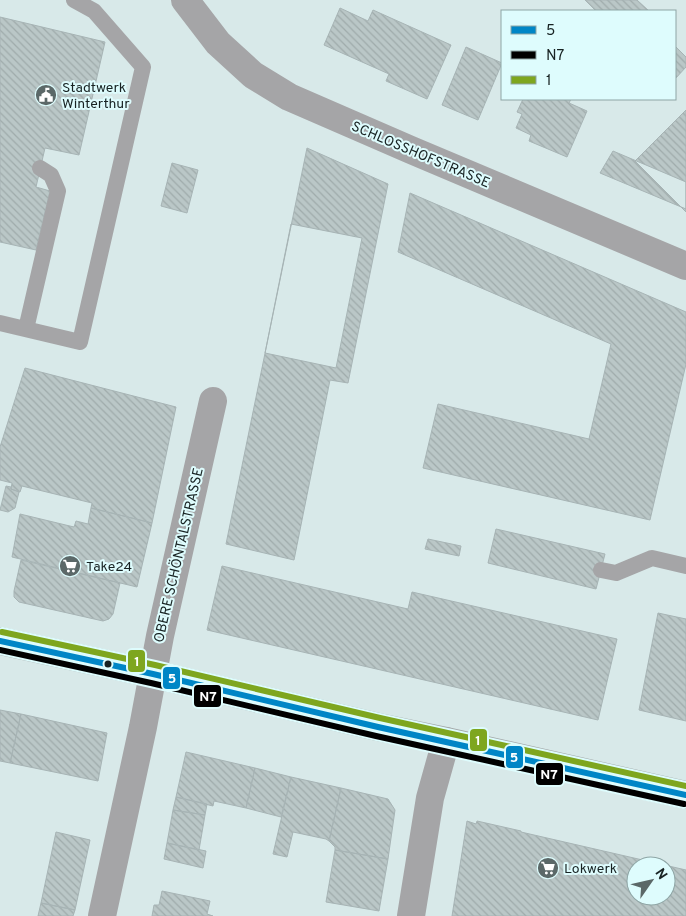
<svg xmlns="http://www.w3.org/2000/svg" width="686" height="916" viewBox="0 0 686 916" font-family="Overpass,sans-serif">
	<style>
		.building { fill: url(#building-back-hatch); stroke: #a7b4b5; fill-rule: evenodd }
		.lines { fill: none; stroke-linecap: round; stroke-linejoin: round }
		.service { stroke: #a5a5a7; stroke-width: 16 }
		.minor { stroke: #a5a5a7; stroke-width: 28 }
		.primary { stroke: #a4a8a9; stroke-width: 28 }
		.bus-1-casing { stroke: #defcfd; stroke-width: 10 }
		.bus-2-casing { stroke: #defcfd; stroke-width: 10 }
		.bus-3-casing { stroke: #defcfd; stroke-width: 10 }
		.bus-1 { stroke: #0086c6; stroke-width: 6 }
		.bus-2 { stroke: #000; stroke-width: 6 }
		.bus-3 { stroke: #7ea61f; stroke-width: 6 }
		.bus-dot { fill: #172222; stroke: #defcfd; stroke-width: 2 }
		.labels { text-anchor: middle; stroke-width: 4; stroke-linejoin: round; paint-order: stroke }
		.poi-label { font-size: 14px; fill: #172222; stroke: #defcfd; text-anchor: start }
		.street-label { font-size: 14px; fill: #172222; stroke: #defcfd }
		.line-badge { stroke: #defcfd; stroke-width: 2 }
		.badge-label { font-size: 14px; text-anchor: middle; font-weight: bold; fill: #fff }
	</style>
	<defs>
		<pattern id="building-back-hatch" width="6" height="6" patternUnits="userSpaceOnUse" patternTransform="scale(1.25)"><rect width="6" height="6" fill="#bac7c7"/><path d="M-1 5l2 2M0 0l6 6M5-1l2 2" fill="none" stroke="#9fabab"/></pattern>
	</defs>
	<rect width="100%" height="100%" fill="#d8e9e9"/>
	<!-- building -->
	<path class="building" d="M585,0H637L649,11H596Z
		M340,8L368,21L373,10L451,45L427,99L386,81L389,74L324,45Z
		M0,17L105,42L79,155L45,148L36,187L50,191L36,250L0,242Z
		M675,46L686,57V67L675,79Z
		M466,47L502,63L478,120L442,105Z
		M523,99H571L569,103L587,111L567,157L529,141L531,135L516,128L522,114L517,112Z
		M686,110V212L635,161Z
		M307,148L388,184L348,383L330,380L294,560L226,544Z
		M613,151L686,182V209L600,173Z
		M172,163L198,170L187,213L161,206Z
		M410,193L686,312V364L650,520L423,468L438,404L589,439L611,344L398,252Z
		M291,224L362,238L336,368L265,353Z
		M25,368L176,407L152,523L91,508L92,503L22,486L20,492L11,489L12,483L0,480V447Z
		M6,486L11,487V489L19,492L15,508L8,512L0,510Z
		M91,508L152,523L137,587L12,557L20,514L74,527L76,521L88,524Z
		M496,529L605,554L596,589L488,563Z
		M428,539L461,546L459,556L425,549Z
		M21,560L120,583L113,614L109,619L103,621L19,602L14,597V591Z
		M222,566L408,609L412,592L617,639L598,720L207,630Z
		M658,613L686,619V721L639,710Z
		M0,710L21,714L10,763L0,761Z
		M21,714L107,733L98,781L10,763Z
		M186,752L255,768L246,808L214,801L213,806L176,797Z
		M255,768L291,777L281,817L246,808Z
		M291,777L341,788L329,841L326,839L293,832L287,857L273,854Z
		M341,788L388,799L395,810L388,859L335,850V847L329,841Z
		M176,797L207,804L205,815L173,810Z
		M173,810L205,815L199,850L167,843Z
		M467,821L476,824L477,821L521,831V832L686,870V916H452ZM636,866H666V896H636Z
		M56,832L90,840L75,910L41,903Z
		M167,843L206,851L203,868L164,859Z
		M335,850L388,859L379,911L326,902Z
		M162,891L210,901L207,914L213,916H152L154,905H159Z
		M41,903L75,910L73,916H38Z"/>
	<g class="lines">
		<!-- service -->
		<path class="service" d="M0,323L80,342L143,67L94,11L74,0
			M26,329L58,191L51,175L40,168
			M601,570L616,573L652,558L686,566"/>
		<!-- minor -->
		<path class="minor" d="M185,0L218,43L253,75L289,97L411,150L686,266
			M102,916L143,727L160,636L213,401
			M411,916L430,798L446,741"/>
		<!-- primary -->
		<path class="primary" d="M0,641L153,674L378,727L446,741L686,795"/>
		<!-- bus-1 casing -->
		<g class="bus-1-casing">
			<path id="bus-1" d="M0,641L153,674L378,727L686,795"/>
		</g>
		<!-- bus-2 casing -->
		<g class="bus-2-casing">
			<path id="bus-2" d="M0,650L151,683L376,736L684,804"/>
		</g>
		<!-- bus-3 casing -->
		<g class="bus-3-casing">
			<path id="bus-3" d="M2,632L155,665L380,718L686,786"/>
		</g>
		<!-- bus-1 -->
		<use href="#bus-1" class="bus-1"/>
		<!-- bus-2 -->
		<use href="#bus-2" class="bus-2"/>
		<!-- bus-3 -->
		<use href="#bus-3" class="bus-3"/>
	</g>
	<!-- icons -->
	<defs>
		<g id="civic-disc" transform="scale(1.125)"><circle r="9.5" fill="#5b6868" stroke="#defcfd"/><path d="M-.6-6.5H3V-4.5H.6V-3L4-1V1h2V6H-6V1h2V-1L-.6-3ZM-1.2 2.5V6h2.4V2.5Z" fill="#fff"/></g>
		<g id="supermarket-disc" transform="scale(1.125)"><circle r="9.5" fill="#5b6868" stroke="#defcfd"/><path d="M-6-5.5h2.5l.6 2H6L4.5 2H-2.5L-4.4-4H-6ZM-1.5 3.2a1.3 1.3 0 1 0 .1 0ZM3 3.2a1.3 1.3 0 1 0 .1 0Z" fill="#fff"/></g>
	</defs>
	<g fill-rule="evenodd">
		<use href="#civic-disc" x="46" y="95"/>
		<use href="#supermarket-disc" x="70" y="566"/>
		<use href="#supermarket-disc" x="548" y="868"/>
	</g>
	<!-- markers -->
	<circle class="bus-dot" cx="108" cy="664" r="4.5"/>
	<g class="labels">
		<!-- poi labels -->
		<g class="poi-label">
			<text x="62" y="92">Stadtwerk<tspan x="62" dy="16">Winterthur</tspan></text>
			<text x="86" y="571">Take24</text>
			<text x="564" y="873">Lokwerk</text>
		</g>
		<!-- street labels -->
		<g class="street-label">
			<text transform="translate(421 154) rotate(23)" y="5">SCHLOSSHOFSTRASSE</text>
			<text transform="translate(178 555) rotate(-77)" y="5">OBERE SCHÖNTALSTRASSE</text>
		</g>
	</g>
	<g class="line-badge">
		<rect x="127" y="649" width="19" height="24" rx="5" fill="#7ea61f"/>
		<rect x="162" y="666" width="19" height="24" rx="5" fill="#0086c6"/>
		<rect x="193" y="684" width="29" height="24" rx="5" fill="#000"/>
		<rect x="469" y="728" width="19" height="24" rx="5" fill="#7ea61f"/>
		<rect x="505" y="745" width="19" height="24" rx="5" fill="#0086c6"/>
		<rect x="535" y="762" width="29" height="24" rx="5" fill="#000"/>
	</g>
	<g class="badge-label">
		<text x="137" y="666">1</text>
		<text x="172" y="683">5</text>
		<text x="208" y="701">N7</text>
		<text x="478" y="745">1</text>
		<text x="514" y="762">5</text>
		<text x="549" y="779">N7</text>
	</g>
	<!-- legend -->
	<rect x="501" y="10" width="175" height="90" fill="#defcfd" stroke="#8ea5a5"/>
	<rect x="511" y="26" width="25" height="8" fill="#0086c6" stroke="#8ea5a5"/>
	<text x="546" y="35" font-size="15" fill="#172222">5</text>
	<rect x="511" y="51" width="25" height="8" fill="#000000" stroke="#8ea5a5"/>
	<text x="546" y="60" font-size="15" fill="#172222">N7</text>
	<rect x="511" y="76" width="25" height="8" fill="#7ea61f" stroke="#8ea5a5"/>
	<text x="546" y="85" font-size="15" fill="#172222">1</text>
	<!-- north arrow -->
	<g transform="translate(651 881) rotate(56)"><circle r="24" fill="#defcfd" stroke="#8ea5a5"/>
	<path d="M0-4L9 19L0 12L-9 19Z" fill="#5b6868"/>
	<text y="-8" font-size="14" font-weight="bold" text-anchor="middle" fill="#172222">N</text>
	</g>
</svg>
